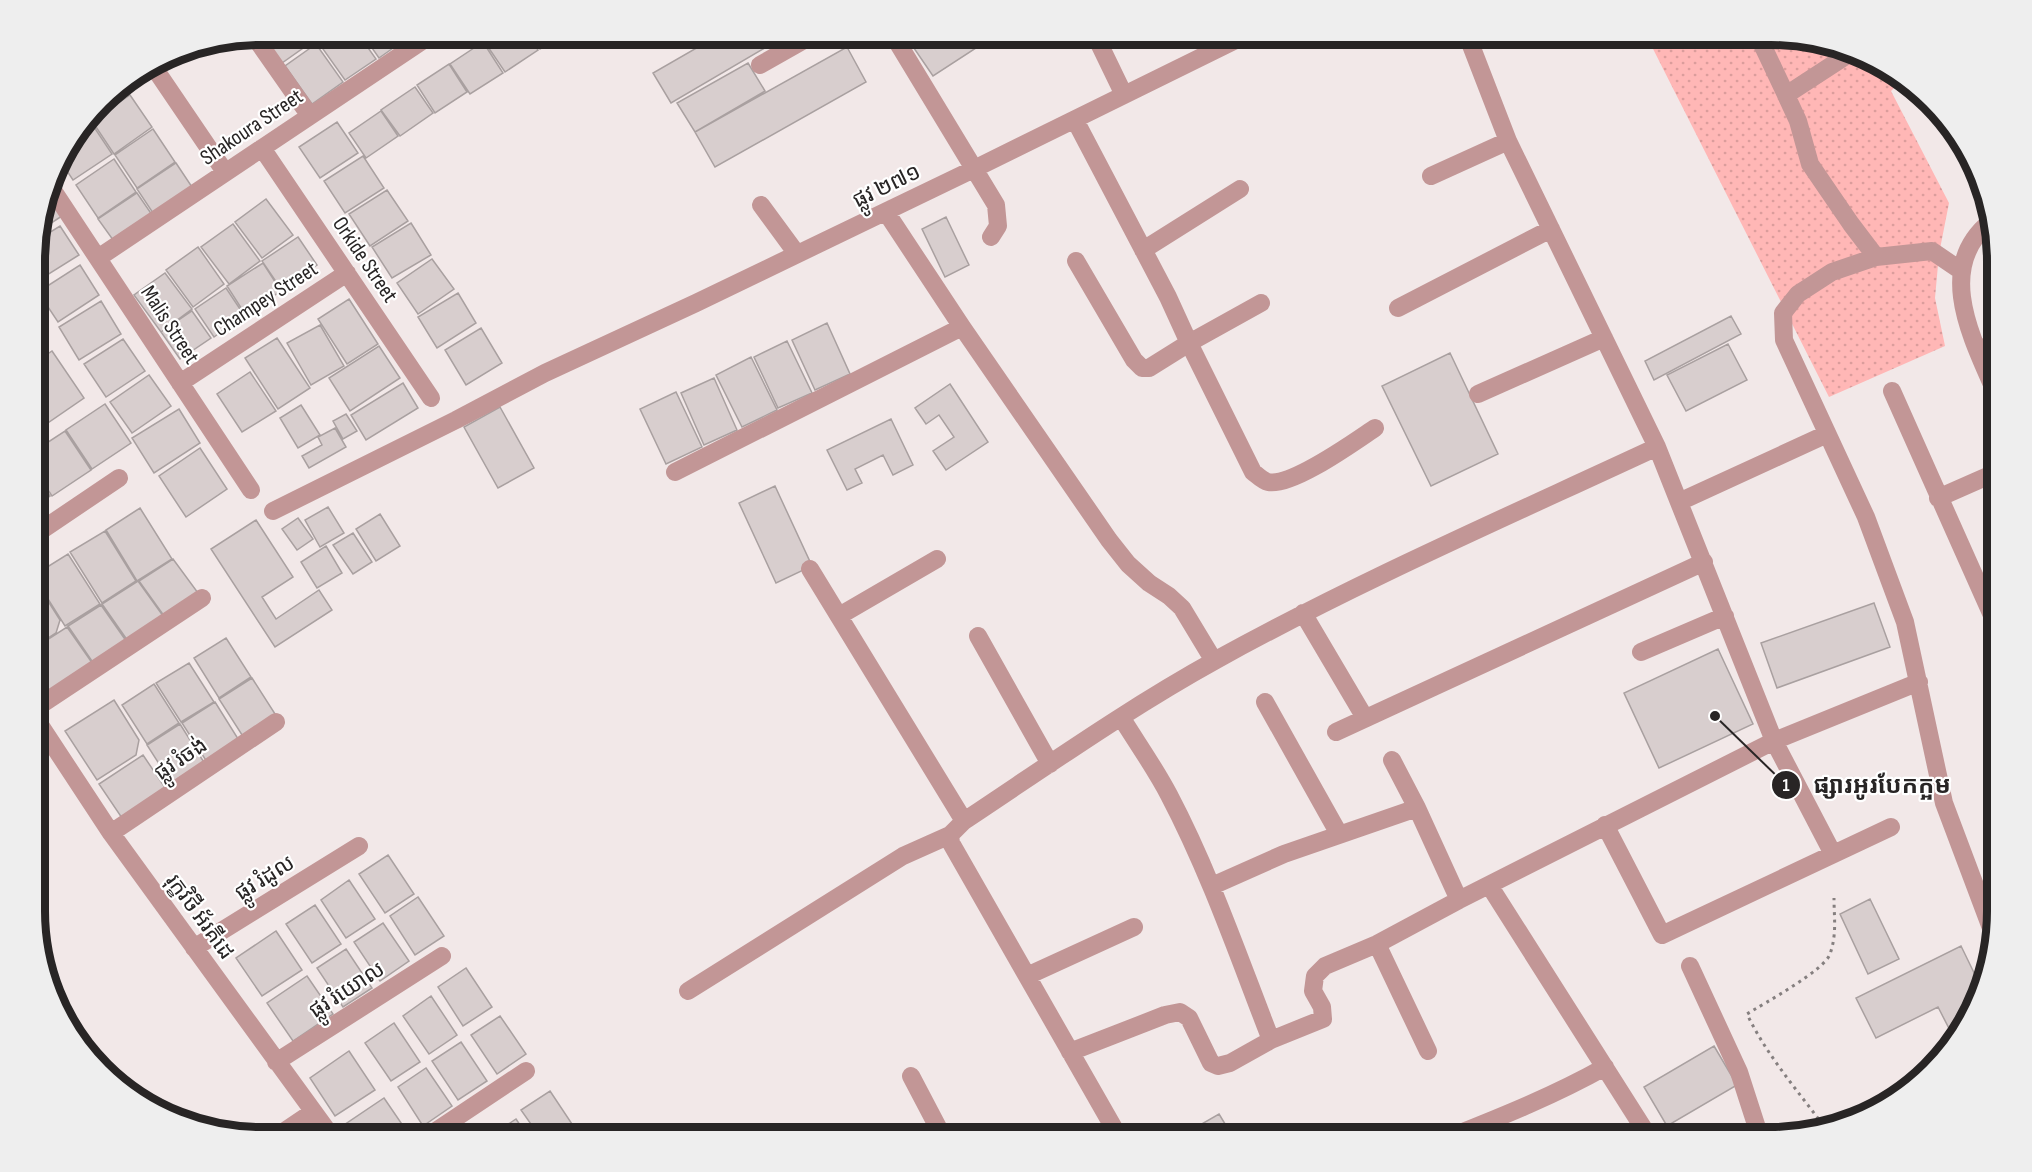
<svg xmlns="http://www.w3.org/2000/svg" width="2032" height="1172" viewBox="0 0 2032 1172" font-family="'Sofia Sans Condensed','Noto Sans Khmer',sans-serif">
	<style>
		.grass { fill: url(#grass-dots) }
		.building { fill: #d8cece; stroke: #a9a0a0; stroke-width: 1.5 }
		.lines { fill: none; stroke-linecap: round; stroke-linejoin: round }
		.path { stroke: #857f7f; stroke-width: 3; stroke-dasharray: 3 4.5; stroke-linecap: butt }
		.minor { stroke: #c29696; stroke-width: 18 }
		.labels { text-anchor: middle; stroke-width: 4.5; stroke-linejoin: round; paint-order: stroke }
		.street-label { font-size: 22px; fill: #282525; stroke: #fff }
		.rim { fill: none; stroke: #282525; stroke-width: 8 }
		.leader { fill: none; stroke: #282525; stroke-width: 2 }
		.callout-dot { fill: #282525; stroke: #fff; stroke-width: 2 }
		.mark-label { font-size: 18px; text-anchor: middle; font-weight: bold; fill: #fff }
		.callout-label { font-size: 24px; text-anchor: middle; font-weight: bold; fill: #282525; stroke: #fff; stroke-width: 4.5; stroke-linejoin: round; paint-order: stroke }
	</style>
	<defs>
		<pattern id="grass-dots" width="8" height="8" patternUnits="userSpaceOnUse" patternTransform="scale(1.5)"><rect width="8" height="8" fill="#ffb7b6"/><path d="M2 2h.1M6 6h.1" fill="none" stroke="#db9d9c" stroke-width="1.8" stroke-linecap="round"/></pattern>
	</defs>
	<rect width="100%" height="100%" fill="#f2e8e8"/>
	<!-- grass -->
	<path class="grass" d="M1646,35H1771L1830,42L1884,65L1903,79L1891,91L1949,203L1939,254L1935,298L1945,346L1829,397Z"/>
	<!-- building -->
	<path class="building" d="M262,35H308L313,41L282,63Z
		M328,35H359L376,59L345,80L318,42Z
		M363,35H409L410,36L379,58Z
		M494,35H527L538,50L505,72L484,41Z
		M530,35H563L540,49Z
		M719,35H787L671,103L653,73Z
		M905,35H996L933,76Z
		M483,42L503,73L470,94L450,64Z
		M316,44L343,82L312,104L285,66Z
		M847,47L866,82L715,167L695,132Z
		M748,63L765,91L695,132L677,103Z
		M449,64L467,92L435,113L417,85Z
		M415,87L433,113L400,136L381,110Z
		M130,95L152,127L114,154L92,121Z
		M381,111L398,136L366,158L349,133Z
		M90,121L112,154L73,180L59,159Z
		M337,122L358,153L320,178L299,147Z
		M153,129L175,162L137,188L115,155Z
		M363,156L384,188L345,213L324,181Z
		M114,159L136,192L98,218L76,185Z
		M176,163L198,196L159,222L137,189Z
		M387,190L408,221L370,246L349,214Z
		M137,193L159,225L121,251L98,219Z
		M48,194L62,216L36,233Z
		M266,199L293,235L262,258L235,222Z
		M946,217L969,265L945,277L922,229Z
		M411,223L431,255L392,278L372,247Z
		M233,224L260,261L229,284L201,247Z
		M60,226L79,255L36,282V241Z
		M298,237L317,265L281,289L262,261Z
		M198,247L224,284L193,307L166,270Z
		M432,259L454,289L418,314L397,283Z
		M263,263L281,291L245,314L227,286Z
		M80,265L99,295L58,322L38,292Z
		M165,273L192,309L161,332L134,295Z
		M226,288L244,315L214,337L195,309Z
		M458,293L476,323L437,348L418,317Z
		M349,299L378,344L347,364L318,319Z
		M101,301L121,334L79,360L59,327Z
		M192,311L211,338L180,359L161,332Z
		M1731,316L1741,334L1654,380L1645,361Z
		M827,323L850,374L815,390L792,340Z
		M320,325L344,366L311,385L287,343Z
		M481,328L502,363L466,385L445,350Z
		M277,338L310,388L278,409L245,358Z
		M123,339L145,371L106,397L84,364Z
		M787,341L812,393L778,408L754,357Z
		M1728,344L1747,380L1686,411L1667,375Z
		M379,346L400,378L350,411L329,378Z
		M52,351L84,398L36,431V362Z
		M1450,353L1498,454L1431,486L1382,386Z
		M751,357L777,410L742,427L716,375Z
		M250,372L276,411L242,432L217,394Z
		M149,375L171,406L132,433L110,402Z
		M714,378L737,430L704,445L681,393Z
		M403,383L418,408L366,440L351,415Z
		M950,384L988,442L946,470L933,451L954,437L939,415L926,424L915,408Z
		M676,392L702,447L666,464L640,409Z
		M105,404L131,443L92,469L66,430Z
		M301,405L320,435L298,448L280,418Z
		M500,407L534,468L498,488L464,427Z
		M179,409L200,443L154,473L132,438Z
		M346,414L357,431L343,439L333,421Z
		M891,419L913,465L893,475L883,455L855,469L862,483L847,490L827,450Z
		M335,428L346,447L309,468L302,456L322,445L318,437Z
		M65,431L91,470L52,496L36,472V450Z
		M200,448L227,489L186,517L159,476Z
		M36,475L50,496L36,506Z
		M775,486L812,566L776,583L739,503Z
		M328,507L344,533L320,547L305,520Z
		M140,508L172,559L137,581L106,530Z
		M380,514L400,546L376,561L356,529Z
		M298,518L313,539L297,550L282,529Z
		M256,520L293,577L262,597L276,619L319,590L332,610L275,647L211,549Z
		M105,531L136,581L102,603L70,552Z
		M353,533L372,562L353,574L333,545Z
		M326,546L342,573L317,588L301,562Z
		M68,554L100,604L65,626L36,580V574Z
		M173,559L201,597L167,620L139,581Z
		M138,581L166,620L130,644L102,604Z
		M36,582L60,620L56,633L36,646Z
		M1874,603L1890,647L1777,688L1761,643Z
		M101,605L129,645L96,667L68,626Z
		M67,627L95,667L46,700L36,687V647Z
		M226,638L251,677L219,698L194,658Z
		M1718,649L1753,724L1659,768L1624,693Z
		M189,663L214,702L181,722L156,683Z
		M252,678L277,717L244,738L219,699Z
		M154,684L179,723L147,744L122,705Z
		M114,700L139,740L136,755L97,780L65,731Z
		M215,702L240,742L207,762L182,723Z
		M180,724L205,764L172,784L147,745Z
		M143,755L168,792L124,821L99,784Z
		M388,855L414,894L385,913L359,874Z
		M349,880L375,919L346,938L321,900Z
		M418,897L444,936L415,955L390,916Z
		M1870,899L1899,959L1868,974L1840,914Z
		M315,905L341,944L312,963L286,924Z
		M383,923L409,961L380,981L354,942Z
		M276,931L302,970L262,996L236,958Z
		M1961,946L1979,983L1967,1024L1955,1040L1938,1007L1876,1038L1856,998Z
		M346,949L372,988L343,1007L317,968Z
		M466,968L492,1007L463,1026L438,987Z
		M307,976L333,1014L293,1041L267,1003Z
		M431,996L457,1035L429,1054L403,1016Z
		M500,1016L526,1054L497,1074L471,1035Z
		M394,1023L420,1062L391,1081L365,1043Z
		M461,1042L487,1081L458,1100L432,1061Z
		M1714,1046L1737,1085L1667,1126L1644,1087Z
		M349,1051L375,1090L335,1116L310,1078Z
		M426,1068L452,1106L423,1126L398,1087Z
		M550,1091L576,1130L565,1137H540L521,1110Z
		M384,1098L410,1136L353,1137L344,1125Z
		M1219,1114L1233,1137H1188L1186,1133Z
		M516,1119L528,1137H489Z"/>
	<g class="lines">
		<!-- path -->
		<path class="path" d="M1823,1125C1797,1090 1766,1054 1747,1014C1763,1004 1825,970 1830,954C1837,934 1834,918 1834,898"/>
		<!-- minor -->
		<path class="minor" d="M893,35L996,205L998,226L991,237
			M1095,35L1124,95
			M1467,35L1508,141L1657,447L1774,741L1833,854
			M1760,35V40L1786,95
			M254,36L310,116
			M1852,52L1786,95L1798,121L1810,164L1851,224L1876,257
			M760,65L813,35
			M153,66L225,172
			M1075,120L1168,297L1189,343L1261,303
			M262,148L431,398
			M1431,176L1508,141
			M50,186L251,490
			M761,205L797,254
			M886,212L962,327L1109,540L1128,564L1149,583L1169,596L1182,608L1214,661
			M1990,222C1933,269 1974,342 1997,396
			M1143,250L1240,189
			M98,258L431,35
			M1076,261L1134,360L1142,368H1149L1189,343L1253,472C1258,476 1263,481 1268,482C1292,487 1354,442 1375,428
			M1960,270L1932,251L1876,257L1832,272L1798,294L1783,313L1784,340L1866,517L1905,622L1944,803L1994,936
			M1398,308L1551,229
			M1978,352L1997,340
			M180,383L347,273
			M1892,391L1995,622
			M1478,394L1604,338
			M675,472L962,327
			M1938,498L1997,472
			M1679,502L1827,434
			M273,511L456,420L545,373L696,303L976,168L1246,35
			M36,534L119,478
			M810,569L964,821
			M1303,613L1365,718
			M839,616L937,559
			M978,636L1050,764
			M1641,652L1725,616
			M1265,702L1339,834
			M36,708L202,598
			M1121,717C1137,743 1155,768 1169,795C1210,873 1239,958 1271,1040
			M36,719L111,833L332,1137
			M1336,732L1704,562
			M1392,760L1417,808L1459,900
			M1605,825L1662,935L1891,827
			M111,833L276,722
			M1489,885L1649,1137
			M1212,886L1284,854L1417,808
			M1377,944L1428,1051
			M194,948L359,846
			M1690,966L1739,1072L1760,1137
			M1027,976L1134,927
			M688,991L903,856L950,835
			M1070,1052L1165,1015L1180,1012L1189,1018L1211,1063L1218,1066L1230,1063L1271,1040L1323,1019L1322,1007L1313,991L1315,976L1325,966L1377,944L1459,900L1774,741L1919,682
			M276,1062L442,956
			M911,1076L943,1137
			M276,1137L313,1112
			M427,1137L526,1071
			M1119,1137L951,843L950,835L964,821C1047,766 1129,708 1216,660C1359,581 1509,516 1657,447
			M1450,1137C1503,1116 1555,1095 1605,1067"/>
	</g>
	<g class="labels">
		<!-- street labels -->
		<g class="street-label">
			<text transform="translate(251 126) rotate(-34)" y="8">Shakoura Street</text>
			<text transform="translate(886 185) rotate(-26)" y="8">ផ្លូវ ២៧១</text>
			<text transform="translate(366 259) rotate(56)" y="8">Orkide Street</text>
			<text transform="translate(265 298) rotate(-33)" y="8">Champey Street</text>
			<text transform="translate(171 324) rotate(57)" y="8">Malis Street</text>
			<text transform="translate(180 758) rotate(-34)" y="8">ផ្លូវ រំចង់</text>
			<text transform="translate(264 877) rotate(-32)" y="8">ផ្លូវ រំដូល</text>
			<text transform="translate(201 916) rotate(54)" y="8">រុក្ខវិថី អ័រគីដេ</text>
			<text transform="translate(346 989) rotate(-33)" y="8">ផ្លូវ រំយោល</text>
		</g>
	</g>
	<!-- crop -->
	<path d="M0 0H2032V1172H0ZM261 45H1771A216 216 0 0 1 1987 261V911A216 216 0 0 1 1771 1127H261A216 216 0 0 1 45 911V261A216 216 0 0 1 261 45Z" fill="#eee" fill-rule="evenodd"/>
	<path class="rim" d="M261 45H1771A216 216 0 0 1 1987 261V911A216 216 0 0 1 1771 1127H261A216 216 0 0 1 45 911V261A216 216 0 0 1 261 45Z"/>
	<!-- callouts -->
	<path class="leader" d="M1715 716L1786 785"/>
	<g class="callout-dot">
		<circle cx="1715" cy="716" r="6"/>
		<circle cx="1786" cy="785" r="15"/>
	</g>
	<g class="mark-label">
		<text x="1786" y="791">1</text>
	</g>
	<g class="callout-label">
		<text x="1882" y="793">ផ្សារអូរបែកក្អម</text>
	</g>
</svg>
